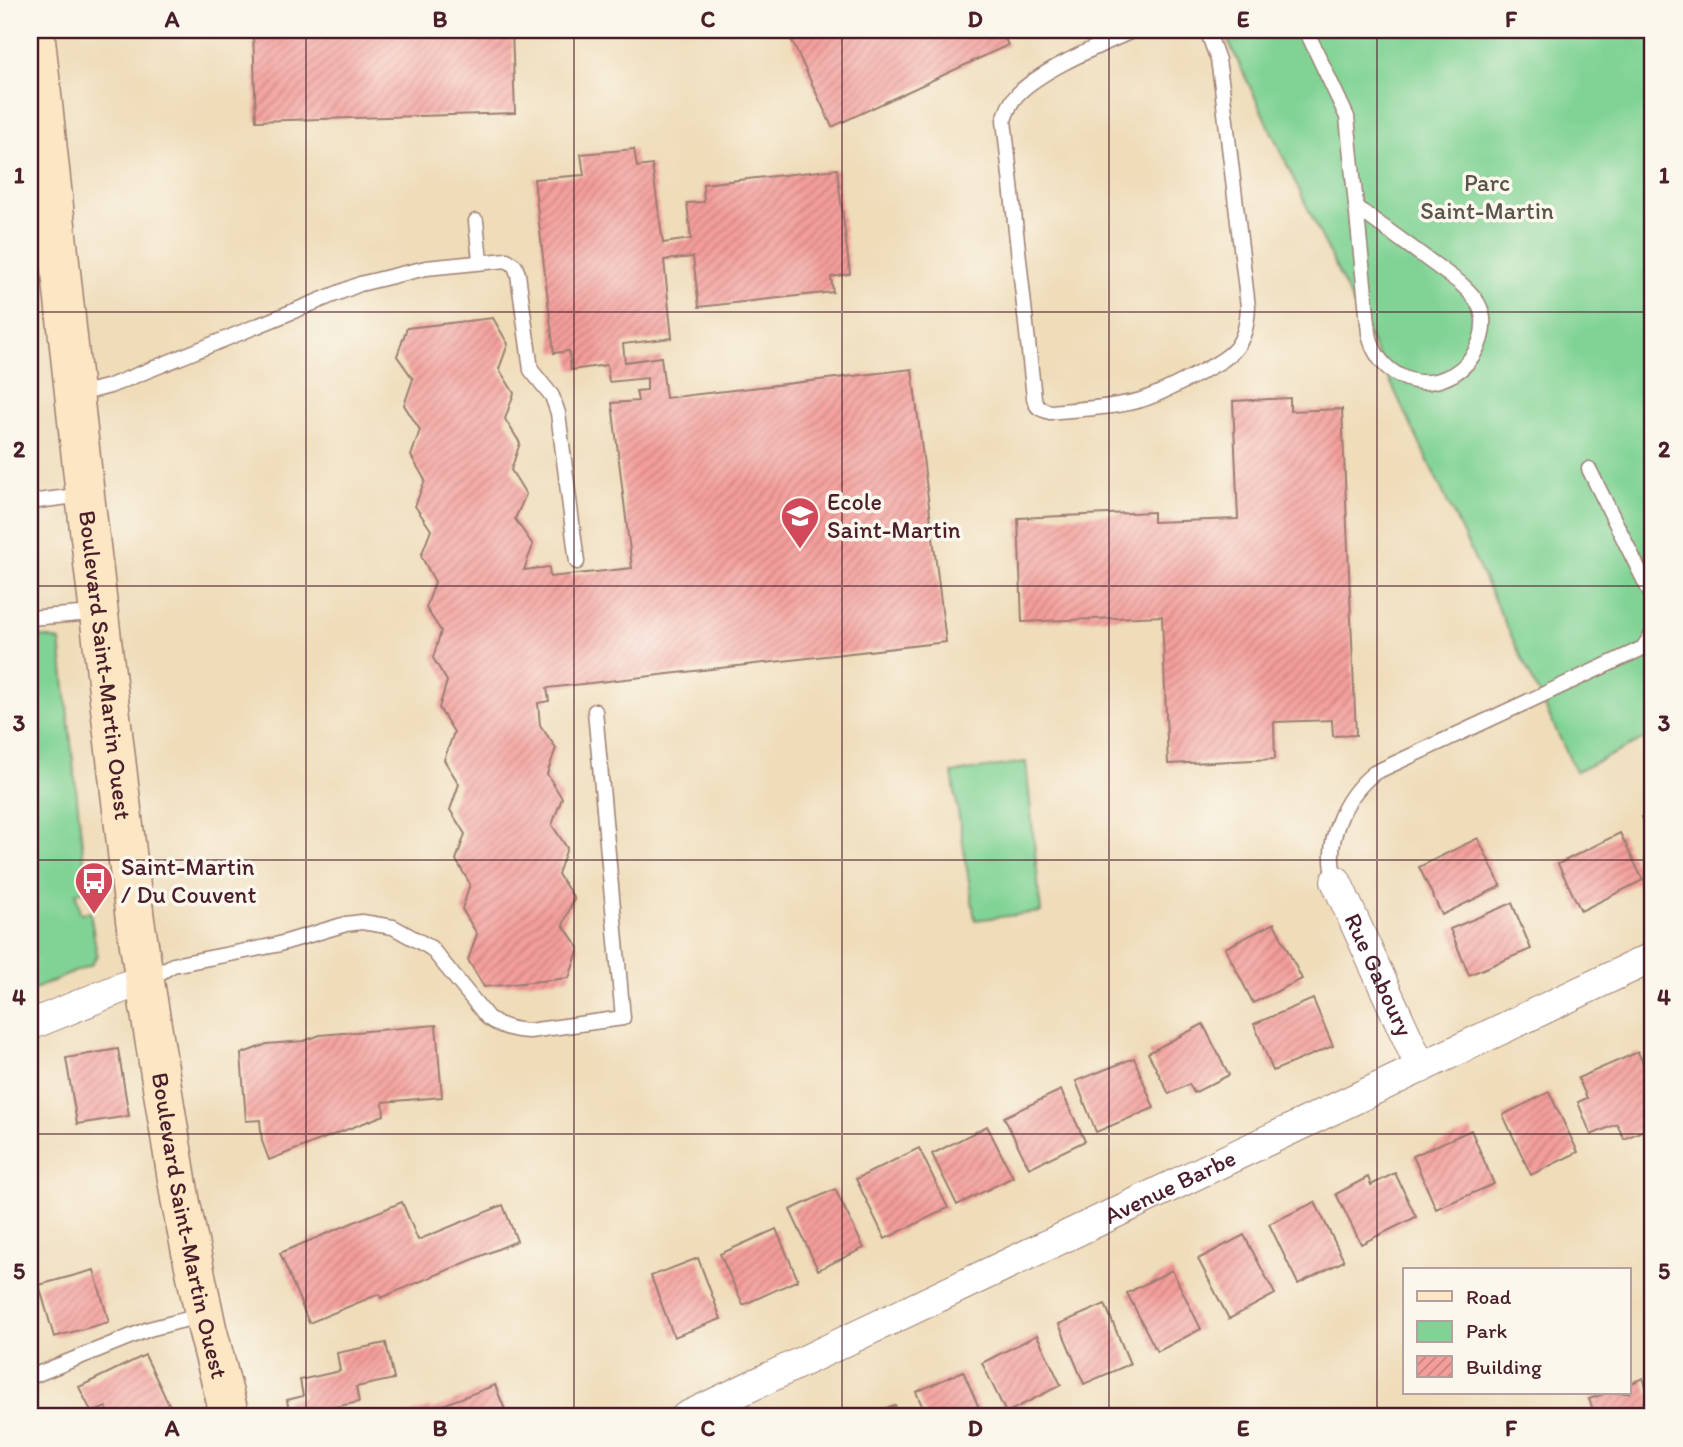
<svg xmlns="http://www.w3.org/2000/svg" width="1683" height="1447" viewBox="0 0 1683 1447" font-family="Itim,sans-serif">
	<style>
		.green { fill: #80d394; stroke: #657960; stroke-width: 2 }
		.building { fill: url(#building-hatch) }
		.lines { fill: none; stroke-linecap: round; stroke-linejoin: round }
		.lane-casing { stroke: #9c7e72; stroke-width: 17 }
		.street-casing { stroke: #9c7e72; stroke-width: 32 }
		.secondary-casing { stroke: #9c7e72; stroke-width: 41 }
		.lane { stroke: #fff; stroke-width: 14 }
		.street { stroke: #fff; stroke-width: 30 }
		.secondary { stroke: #fce6c4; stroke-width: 38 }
		.grid { fill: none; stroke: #4a1f2b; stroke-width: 2; stroke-opacity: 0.55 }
		.labels { text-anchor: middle; stroke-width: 7; stroke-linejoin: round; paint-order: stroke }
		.park-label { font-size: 24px; fill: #5a554a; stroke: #fbf7ec }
		.poi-label { font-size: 24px; fill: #4a1f2b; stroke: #fbf7ec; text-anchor: start }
		.street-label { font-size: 24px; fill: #4a1f2b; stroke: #fbf7ec }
		.neatline { fill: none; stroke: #4a1f2b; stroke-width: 2.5 }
		.grid-label { font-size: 23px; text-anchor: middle; font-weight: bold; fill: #4a1f2b }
	</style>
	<defs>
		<pattern id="building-hatch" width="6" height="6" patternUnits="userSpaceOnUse" patternTransform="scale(1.75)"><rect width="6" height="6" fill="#f49e9b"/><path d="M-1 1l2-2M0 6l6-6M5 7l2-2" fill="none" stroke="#c8807f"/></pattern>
	</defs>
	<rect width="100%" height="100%" fill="#fbf7ec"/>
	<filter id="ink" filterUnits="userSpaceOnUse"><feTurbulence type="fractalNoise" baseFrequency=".0143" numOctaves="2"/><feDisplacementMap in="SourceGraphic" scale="14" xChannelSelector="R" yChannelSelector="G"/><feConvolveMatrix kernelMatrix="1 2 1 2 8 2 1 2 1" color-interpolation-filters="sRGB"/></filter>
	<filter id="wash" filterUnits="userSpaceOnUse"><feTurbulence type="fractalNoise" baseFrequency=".00686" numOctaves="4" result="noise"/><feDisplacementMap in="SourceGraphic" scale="28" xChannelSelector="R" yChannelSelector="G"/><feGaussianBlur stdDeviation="1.57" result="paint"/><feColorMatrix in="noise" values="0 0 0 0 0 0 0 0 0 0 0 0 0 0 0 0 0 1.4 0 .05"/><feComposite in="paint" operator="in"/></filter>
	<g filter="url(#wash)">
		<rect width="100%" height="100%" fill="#efdcb9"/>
		<!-- green -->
		<path class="green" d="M1223,30H1653V735L1576,772Z
			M30,637H46L60,641L87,890L76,893L80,913L90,912L97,955L91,965L30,991Z
			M1026,762L1041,912L975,920L952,773Z"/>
		<g id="blocks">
			<!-- building -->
			<path class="building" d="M253,30H512L515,113L256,121Z
				M787,30H1001L1008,45L832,127Z
				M634,149L637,167L652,165L663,243L691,239L687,203L704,202L703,184L837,169L850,274L831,277L833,292L699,307L693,257L664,260L672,338L623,344L625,362L661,357L666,398L912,369L946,642L547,688L549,701L538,703L540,725L556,748L547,774L562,798L552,825L567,848L558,874L574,898L563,925L579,948L569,978L484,987L468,960L477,934L462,909L470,884L456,860L465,834L450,810L459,784L444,760L454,732L439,708L447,681L433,658L441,631L426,608L435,582L421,556L431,530L415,506L425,480L411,456L420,430L404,405L413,379L397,356L407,328L493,318L508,344L499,369L514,393L505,419L520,443L511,470L526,494L515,519L533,545L524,570L549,567L550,577L632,568L612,403L638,401L636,391L647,390V378L609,382L607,365L571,370L569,351L554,353L534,179L584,175L581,154Z
				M1290,398V411L1342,409L1356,735L1333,736L1332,720L1274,722L1275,759L1168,764L1162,616L1022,622L1018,518L1153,512V522L1238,519L1233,401Z
				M1653,811V840L1642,817Z
				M1620,833L1643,880L1581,911L1558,864Z
				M1478,838L1501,886L1442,915L1419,867Z
				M1512,903L1531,949L1469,975L1450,929Z
				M1274,923L1302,979L1253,1003L1225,948Z
				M1313,999L1333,1046L1273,1071L1254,1024Z
				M1203,1024L1229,1075L1194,1093L1189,1084L1169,1094L1148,1053Z
				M436,1025L442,1097L383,1102L384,1115L269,1160L262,1141L260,1120L246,1121L241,1054L267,1044L304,1041L320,1035Z
				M118,1049L129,1116L77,1124L66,1058Z
				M1638,1052L1653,1086V1126L1624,1139L1617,1124L1591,1135L1578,1102L1587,1098L1578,1078Z
				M1134,1058L1154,1108L1096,1132L1076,1081Z
				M1061,1090L1085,1141L1029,1168L1004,1117Z
				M1549,1092L1578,1152L1531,1175L1503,1115Z
				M987,1126L1013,1177L957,1205L932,1154Z
				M1471,1130L1494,1184L1436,1209L1413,1156Z
				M919,1148L948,1208L885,1239L856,1179Z
				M1395,1173L1416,1217L1361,1244L1336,1194L1368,1177L1371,1185Z
				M835,1189L864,1248L818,1270L790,1210Z
				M402,1202L418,1240L503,1205L517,1241L381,1298L379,1294L309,1323L280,1253Z
				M1315,1202L1344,1261L1298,1284L1269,1224Z
				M776,1229L798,1280L743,1305L720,1254Z
				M1244,1235L1275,1294L1229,1319L1198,1259Z
				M698,1258L721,1319L674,1337L651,1276Z
				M94,1270L109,1322L54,1337L39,1285Z
				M1172,1270L1201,1329L1157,1352L1127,1293Z
				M1105,1304L1130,1364L1084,1384L1059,1324Z
				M1037,1335L1061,1385L1006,1413L982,1363Z
				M386,1343L394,1379L356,1387L359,1402L330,1408L332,1417H290L287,1400L303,1396L300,1380L340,1371L337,1353Z
				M145,1355L175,1417H111L106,1407L92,1413L79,1387Z
				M963,1371L983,1417H927L916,1392Z
				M1643,1378L1653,1405V1417H1596L1589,1399L1606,1393H1629V1384Z
				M495,1385L508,1417H402L429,1407L430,1410Z
				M895,1405L899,1417H860Z"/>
		</g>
	</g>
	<g filter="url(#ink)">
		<use href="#blocks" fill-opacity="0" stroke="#9c7e72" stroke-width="2"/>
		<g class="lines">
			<!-- lane casing -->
			<g class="lane-casing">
				<path id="lane" d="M1134,30C1101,45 1040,70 1017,95C1010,102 1007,111 1004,120L1034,398C1036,408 1040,409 1050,412C1080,409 1112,408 1141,400C1163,393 1185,381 1205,370C1216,364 1228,358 1236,348C1245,336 1247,323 1248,307L1222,87L1218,60L1207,30
					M1306,30L1347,117L1369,333C1375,368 1410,392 1445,378C1469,369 1485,343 1483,318C1481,303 1470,292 1460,283L1356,207
					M476,221L480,261
					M76,395L110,386L360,284L426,268L507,260L515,266L518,274L531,370L552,396L558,413L577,562
					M1589,469L1653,598
					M30,502L83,495
					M30,618L80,614L98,609
					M1336,881C1323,843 1343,798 1374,773L1643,648L1653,633
					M146,981L173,965L276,945L346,924L362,922L393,927L431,948L488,1018C501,1027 513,1030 529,1031L623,1018L595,711
					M30,1377L149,1329L203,1315"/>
			</g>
			<!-- street casing -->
			<g class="street-casing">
				<g id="street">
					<path id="s1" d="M1336,881L1421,1068"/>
					<path d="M30,1025L126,986L145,981"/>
					<path id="s2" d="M686,1417L1653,957"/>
				</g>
			</g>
			<!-- secondary casing -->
			<g class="secondary-casing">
				<g id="secondary">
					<path id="s3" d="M35,30L85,495L135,920L181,1204L207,1328L230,1417"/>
				</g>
			</g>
			<!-- lane -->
			<use href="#lane" class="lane"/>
			<!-- street -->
			<use href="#street" class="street"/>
			<!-- secondary -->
			<use href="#secondary" class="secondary"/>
		</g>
	</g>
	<!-- grid -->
	<path class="grid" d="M306,30V1417M574,30V1417M842,30V1417M1109,30V1417M1377,30V1417M30,312H1653M30,586H1653M30,860H1653M30,1134H1653"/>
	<!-- icons -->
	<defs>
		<g id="school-pin" transform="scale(2.0125)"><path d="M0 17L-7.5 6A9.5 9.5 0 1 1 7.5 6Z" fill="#d1495b" stroke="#fbf7ec"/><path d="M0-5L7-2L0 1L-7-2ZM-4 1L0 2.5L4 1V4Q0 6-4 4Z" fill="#fff"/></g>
		<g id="bus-pin" transform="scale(2.0125)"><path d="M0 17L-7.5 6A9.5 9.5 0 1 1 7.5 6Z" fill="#d1495b" stroke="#fbf7ec"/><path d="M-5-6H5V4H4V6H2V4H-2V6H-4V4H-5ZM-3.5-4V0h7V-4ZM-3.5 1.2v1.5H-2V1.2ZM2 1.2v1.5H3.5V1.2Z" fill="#fff"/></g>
	</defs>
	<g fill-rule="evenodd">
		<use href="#school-pin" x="800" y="516"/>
		<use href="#bus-pin" x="94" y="881"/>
	</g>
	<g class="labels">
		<!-- park labels -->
		<g class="park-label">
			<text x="1487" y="191">Parc<tspan x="1487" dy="28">Saint-Martin</tspan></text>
		</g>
		<!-- poi labels -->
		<g class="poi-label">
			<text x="827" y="510">Ecole<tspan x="827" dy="28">Saint-Martin</tspan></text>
			<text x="121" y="875">Saint-Martin<tspan x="121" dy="28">/ Du Couvent</tspan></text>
		</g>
		<!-- street labels -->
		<g class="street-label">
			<text dy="8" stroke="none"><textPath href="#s3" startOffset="639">Boulevard Saint-Martin Ouest</textPath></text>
			<text dy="8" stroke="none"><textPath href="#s1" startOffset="103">Rue Gaboury</textPath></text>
			<text dy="8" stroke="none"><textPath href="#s2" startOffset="536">Avenue Barbe</textPath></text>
			<text dy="8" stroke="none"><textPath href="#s3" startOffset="1206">Boulevard Saint-Martin Ouest</textPath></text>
		</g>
	</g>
	<!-- margin -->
	<rect width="1683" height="1447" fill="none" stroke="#fbf7ec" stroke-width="77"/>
	<!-- legend -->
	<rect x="1403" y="1268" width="228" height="126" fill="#fbf7ec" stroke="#b4a19f" stroke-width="2"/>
	<rect x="1417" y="1291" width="35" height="10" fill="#fce6c4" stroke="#b4a19f" stroke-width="2"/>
	<text x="1466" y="1304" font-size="21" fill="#4a1f2b">Road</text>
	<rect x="1417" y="1321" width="35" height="21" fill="#80d394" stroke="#b4a19f" stroke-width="2"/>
	<text x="1466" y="1338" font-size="21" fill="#4a1f2b">Park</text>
	<rect x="1417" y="1356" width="35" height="21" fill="url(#building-hatch)" stroke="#b4a19f" stroke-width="2"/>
	<text x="1466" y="1374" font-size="21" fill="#4a1f2b">Building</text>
	<rect x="38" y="38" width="1606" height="1370" class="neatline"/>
	<g class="grid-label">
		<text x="172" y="27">A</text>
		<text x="440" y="27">B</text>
		<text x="708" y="27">C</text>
		<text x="975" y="27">D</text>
		<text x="1243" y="27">E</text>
		<text x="1511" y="27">F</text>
		<text x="19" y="183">1</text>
		<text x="1664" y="183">1</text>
		<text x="19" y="457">2</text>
		<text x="1664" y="457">2</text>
		<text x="19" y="731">3</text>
		<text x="1664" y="731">3</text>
		<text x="19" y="1005">4</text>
		<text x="1664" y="1005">4</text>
		<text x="19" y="1279">5</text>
		<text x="1664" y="1279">5</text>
		<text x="172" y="1436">A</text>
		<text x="440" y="1436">B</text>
		<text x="708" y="1436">C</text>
		<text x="975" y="1436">D</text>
		<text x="1243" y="1436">E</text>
		<text x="1511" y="1436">F</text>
	</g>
</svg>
